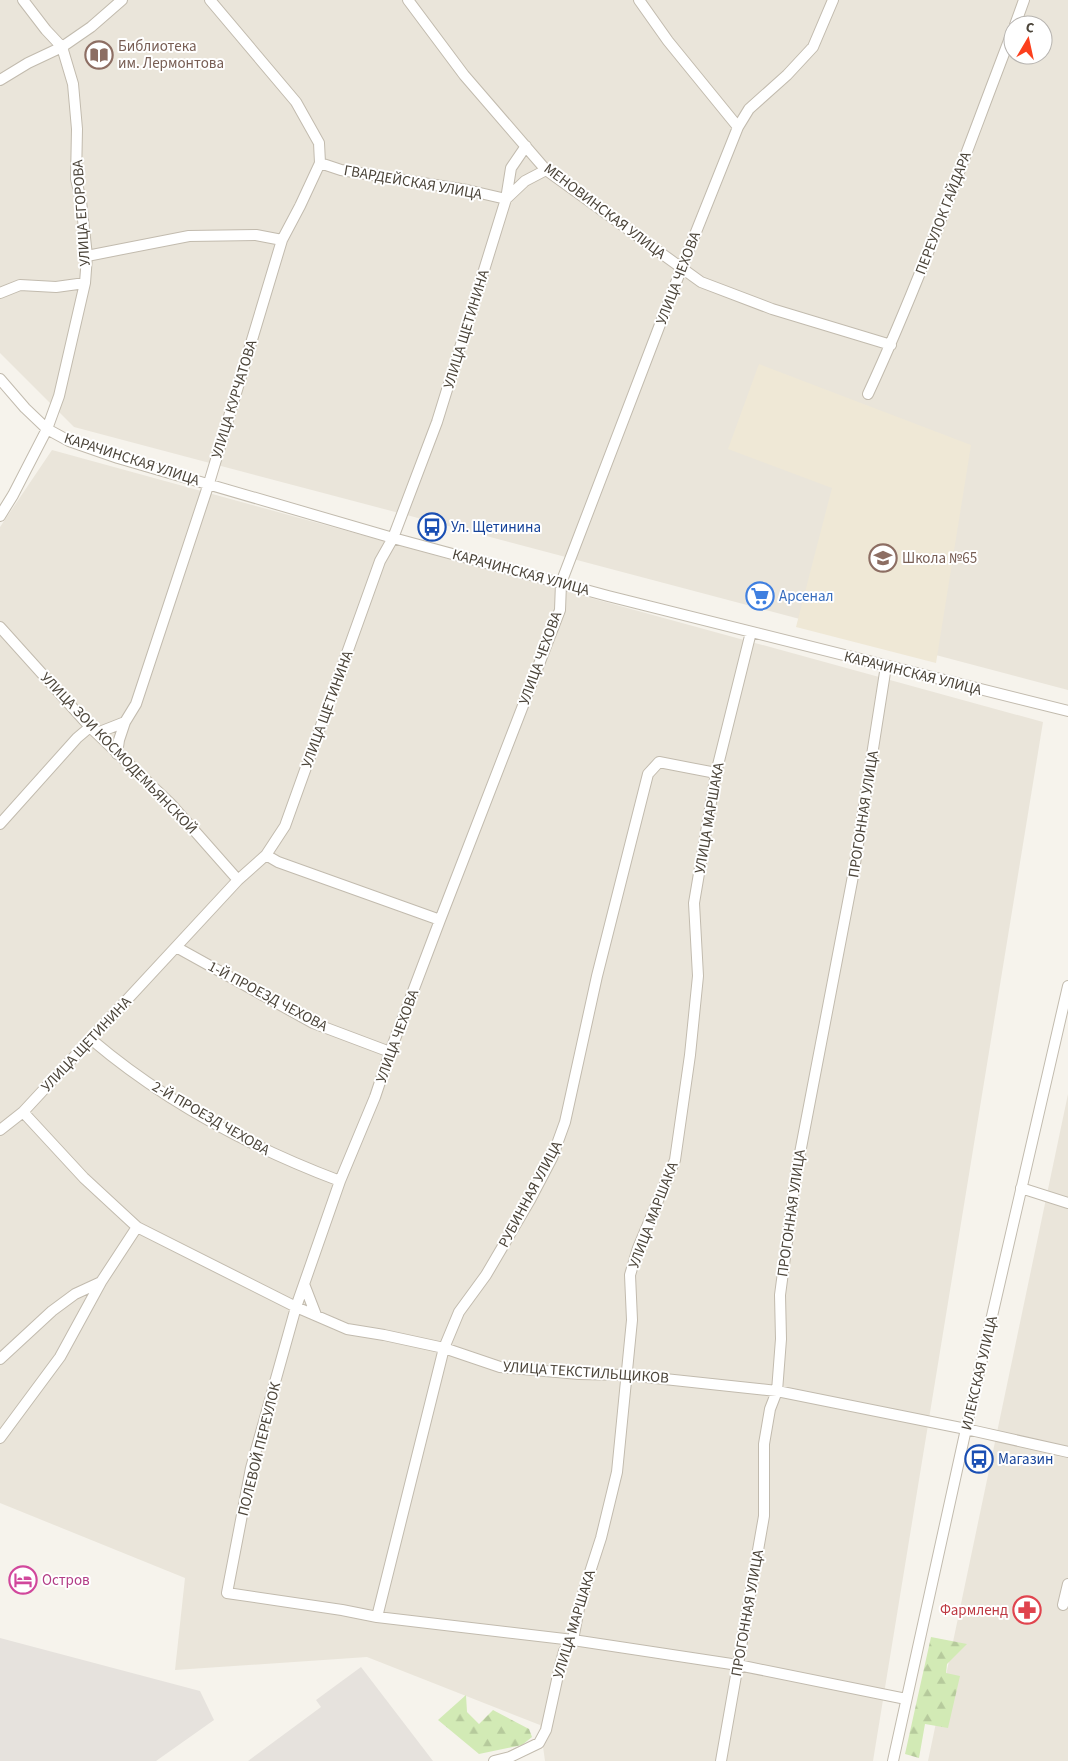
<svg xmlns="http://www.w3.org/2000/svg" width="1068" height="1761" viewBox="0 0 1068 1761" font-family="'Source Sans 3',sans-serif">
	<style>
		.residential { fill: #eae5da; fill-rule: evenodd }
		.industrial { fill: #e6e2dd }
		.education { fill: #efe8d6 }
		.forest { fill: url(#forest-firs) }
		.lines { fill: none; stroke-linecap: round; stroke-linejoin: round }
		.minor-casing { stroke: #c2bbae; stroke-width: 12 }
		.minor { stroke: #fff; stroke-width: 10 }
		.labels { text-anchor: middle; stroke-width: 4; stroke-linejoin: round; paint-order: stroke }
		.education-label { font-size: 15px; fill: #785e54; stroke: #fff; text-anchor: start }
		.street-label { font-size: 15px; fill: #4b4439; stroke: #fff }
		.transit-label { font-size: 15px; fill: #164399; stroke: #fff; text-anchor: start }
		.shop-label { font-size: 15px; fill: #366cbe; stroke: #fff; text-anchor: start }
		.hotel-label { font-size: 15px; fill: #b23c85; stroke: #fff; text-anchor: start }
		.health-label { font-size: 15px; fill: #be3a42; stroke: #fff; text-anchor: end }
	</style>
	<defs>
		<pattern id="forest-firs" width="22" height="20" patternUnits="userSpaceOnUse" patternTransform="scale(1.25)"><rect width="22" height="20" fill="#d2eab5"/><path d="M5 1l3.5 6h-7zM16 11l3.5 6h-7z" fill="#b6ca9c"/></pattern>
	</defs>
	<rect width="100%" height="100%" fill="#f6f3ec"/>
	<!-- residential -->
	<path class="residential" d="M0,0H1068V690L74,427L0,353ZM1013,25H1043V55H1013Z
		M52,450L1043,722L873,1761H545L540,1725L367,1657L175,1670L185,1578L0,1503V527Z
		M1068,1094V1761H928Z"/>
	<!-- industrial -->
	<path class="industrial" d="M0,1638L200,1691L214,1720L156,1761H0Z
		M361,1667L433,1761H248L321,1707L316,1700Z"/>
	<!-- education -->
	<path class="education" d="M759,364L971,445L936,663L796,627L832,488L728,449Z"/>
	<!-- forest -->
	<path class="forest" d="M931,1637L967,1644L947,1664L946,1673L960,1676L948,1728L925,1724L919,1758L905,1754Z
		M466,1695L467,1712L479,1724L493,1710L529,1729L532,1737L522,1745L479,1754L438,1720Z"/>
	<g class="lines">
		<!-- minor casing -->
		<g class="minor-casing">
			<path id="minor" d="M408,0L464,75L546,170L701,282L772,309L891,345
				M639,0L668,41L738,127
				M833,0L813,47L787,75L749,109L738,127L682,267L561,583L560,610L440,920L390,1052L375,1097L340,1181L296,1307L251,1468L227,1593L342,1610L377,1617L573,1640L738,1665L906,1699
				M1015,25L1024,0
				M0,80L28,63L62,47L91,27L122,0
				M320,163L341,170L467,190L506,199
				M506,199L525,181L546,170
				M87,256L189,236L256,235L282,240
				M0,293L20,285L56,287L85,283
				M0,379L25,408L47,429L69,441L118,458L393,538L608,596L1068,711
				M868,394C923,275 966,152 1013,30
				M0,516L13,495L47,429L59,396L85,283L87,256L81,201L76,179L77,129L73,84L62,47L46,30L23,0
				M0,627L90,727L170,803L238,880
				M97,733L125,722L136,704L209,483L282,240L300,206L320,163L319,143L296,102L210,0
				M117,754L119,740L125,722
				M0,824L77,738L90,727
				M266,855L278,862L440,920
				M176,947L313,1023L390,1052
				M92,1040C165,1102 250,1147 340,1181
				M23,1112L84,1178L137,1227L296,1307L347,1329L384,1335L444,1348L500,1367L579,1374L627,1375L777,1391L966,1429L1068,1452
				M0,1130L23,1112L238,880L266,855L285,826L380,561L393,538L437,422L506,199L511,168L526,146
				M1021,1188L1068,1203
				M304,1284L316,1315
				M0,1359L52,1311L75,1294L101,1282L137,1227
				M0,1438L60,1357L101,1282
				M1063,1605L1068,1584
				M377,1617L444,1348L459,1312L486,1275L530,1200L552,1158L565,1122L597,976L648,774L659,762L716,773
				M494,1761L510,1757L539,1743L546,1730L560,1666L564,1651L573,1640L580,1603L601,1538L617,1472L632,1320L630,1275L638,1248L675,1160L690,1055L698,976L694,903L716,773L751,632
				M721,1761L764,1516V1444L770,1409L777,1391L781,1339L780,1295L796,1174L853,876L886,666
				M893,1761L966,1429L1068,986"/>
		</g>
		<!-- minor -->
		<use href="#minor" class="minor"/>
	</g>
	<!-- icons -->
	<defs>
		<g id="library-ring" transform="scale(1.4375)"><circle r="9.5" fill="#fff" stroke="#8d6e63" stroke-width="1.5"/><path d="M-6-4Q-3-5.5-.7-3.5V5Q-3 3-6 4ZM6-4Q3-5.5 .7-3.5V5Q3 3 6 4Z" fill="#8d6e63"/></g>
		<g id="bus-ring" transform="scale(1.4375)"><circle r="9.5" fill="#fff" stroke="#1a4fb4" stroke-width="1.5"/><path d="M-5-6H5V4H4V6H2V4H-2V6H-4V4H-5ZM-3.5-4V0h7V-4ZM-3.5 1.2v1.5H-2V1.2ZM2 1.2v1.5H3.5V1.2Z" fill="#1a4fb4"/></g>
		<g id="school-ring" transform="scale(1.4375)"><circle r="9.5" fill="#fff" stroke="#8d6e63" stroke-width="1.5"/><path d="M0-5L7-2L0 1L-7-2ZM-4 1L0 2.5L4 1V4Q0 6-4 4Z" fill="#8d6e63"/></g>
		<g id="supermarket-ring" transform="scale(1.4375)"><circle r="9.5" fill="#fff" stroke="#3f7fe0" stroke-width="1.5"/><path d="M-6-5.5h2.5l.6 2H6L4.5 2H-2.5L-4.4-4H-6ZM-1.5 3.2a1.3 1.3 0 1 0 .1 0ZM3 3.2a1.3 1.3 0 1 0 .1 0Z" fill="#3f7fe0"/></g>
		<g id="hotel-ring" transform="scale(1.4375)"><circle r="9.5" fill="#fff" stroke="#d1479c" stroke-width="1.5"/><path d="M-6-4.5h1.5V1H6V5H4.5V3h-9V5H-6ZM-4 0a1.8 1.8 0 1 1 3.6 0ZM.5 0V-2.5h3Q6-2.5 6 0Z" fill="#d1479c"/></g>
		<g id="pharmacy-ring" transform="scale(1.4375)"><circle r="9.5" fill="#fff" stroke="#e0444e" stroke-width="1.5"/><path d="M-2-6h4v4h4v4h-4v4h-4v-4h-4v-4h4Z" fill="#e0444e"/></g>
	</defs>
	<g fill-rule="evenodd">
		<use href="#library-ring" x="99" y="55"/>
		<use href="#bus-ring" x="432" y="527"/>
		<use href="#school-ring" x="883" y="558"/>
		<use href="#supermarket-ring" x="760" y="596"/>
		<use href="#bus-ring" x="979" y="1459"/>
		<use href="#hotel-ring" x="23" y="1580"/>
		<use href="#pharmacy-ring" x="1027" y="1610"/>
	</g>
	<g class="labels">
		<!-- education labels -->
		<g class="education-label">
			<text x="118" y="51">Библиотека<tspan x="118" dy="17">им. Лермонтова</tspan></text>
			<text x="902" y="563">Школа №65</text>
		</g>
		<!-- street labels -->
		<g class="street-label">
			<text transform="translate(413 182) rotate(10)" y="5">ГВАРДЕЙСКАЯ УЛИЦА</text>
			<text transform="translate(605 211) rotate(37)" y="5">МЕНОВИНСКАЯ УЛИЦА</text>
			<text transform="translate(81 213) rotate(-94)" y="5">УЛИЦА ЕГОРОВА</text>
			<text transform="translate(943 213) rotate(-69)" y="5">ПЕРЕУЛОК ГАЙДАРА</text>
			<text transform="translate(678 278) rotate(-69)" y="5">УЛИЦА ЧЕХОВА</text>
			<text transform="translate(466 329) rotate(-73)" y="5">УЛИЦА ЩЕТИНИНА</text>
			<text transform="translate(234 399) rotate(-73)" y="5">УЛИЦА КУРЧАТОВА</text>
			<text transform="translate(132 459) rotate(18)" y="5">КАРАЧИНСКАЯ УЛИЦА</text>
			<text transform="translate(521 572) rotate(15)" y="5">КАРАЧИНСКАЯ УЛИЦА</text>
			<text transform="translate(540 658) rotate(-70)" y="5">УЛИЦА ЧЕХОВА</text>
			<text transform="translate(913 673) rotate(14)" y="5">КАРАЧИНСКАЯ УЛИЦА</text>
			<text transform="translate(327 709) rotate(-70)" y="5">УЛИЦА ЩЕТИНИНА</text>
			<text transform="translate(119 753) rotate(46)" y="5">УЛИЦА ЗОИ КОСМОДЕМЬЯНСКОЙ</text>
			<text transform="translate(863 814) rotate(-81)" y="5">ПРОГОННАЯ УЛИЦА</text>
			<text transform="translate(709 818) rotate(-80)" y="5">УЛИЦА МАРШАКА</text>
			<text transform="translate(268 996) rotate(28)" y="5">1-Й ПРОЕЗД ЧЕХОВА</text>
			<text transform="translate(397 1036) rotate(-70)" y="5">УЛИЦА ЧЕХОВА</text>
			<text transform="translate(86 1044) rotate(-47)" y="5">УЛИЦА ЩЕТИНИНА</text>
			<text transform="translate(211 1118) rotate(30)" y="5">2-Й ПРОЕЗД ЧЕХОВА</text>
			<text transform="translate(530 1194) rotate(-62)" y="5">РУБИННАЯ УЛИЦА</text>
			<text transform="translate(791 1213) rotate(-82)" y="5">ПРОГОННАЯ УЛИЦА</text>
			<text transform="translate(653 1215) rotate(-69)" y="5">УЛИЦА МАРШАКА</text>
			<text transform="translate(586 1372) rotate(4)" y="5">УЛИЦА ТЕКСТИЛЬЩИКОВ</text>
			<text transform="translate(979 1373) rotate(-77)" y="5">ИЛЕКСКАЯ УЛИЦА</text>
			<text transform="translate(259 1449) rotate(-76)" y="5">ПОЛЕВОЙ ПЕРЕУЛОК</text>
			<text transform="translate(747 1613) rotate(-80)" y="5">ПРОГОННАЯ УЛИЦА</text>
			<text transform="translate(574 1624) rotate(-73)" y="5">УЛИЦА МАРШАКА</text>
		</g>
		<!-- transit labels -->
		<g class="transit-label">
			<text x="451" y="532">Ул. Щетинина</text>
			<text x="998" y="1464">Магазин</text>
		</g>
		<!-- shop labels -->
		<g class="shop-label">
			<text x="779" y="601">Арсенал</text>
		</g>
		<!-- hotel labels -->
		<g class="hotel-label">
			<text x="42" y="1585">Остров</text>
		</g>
		<!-- health labels -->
		<g class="health-label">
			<text x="1008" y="1615">Фармленд</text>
		</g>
	</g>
	<!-- north arrow -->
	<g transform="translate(1028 40) rotate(9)"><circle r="24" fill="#ffffff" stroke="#b7b4b0"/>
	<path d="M0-4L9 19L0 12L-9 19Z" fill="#fc3f1d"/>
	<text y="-8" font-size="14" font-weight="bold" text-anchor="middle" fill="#4b4439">С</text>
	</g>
</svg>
